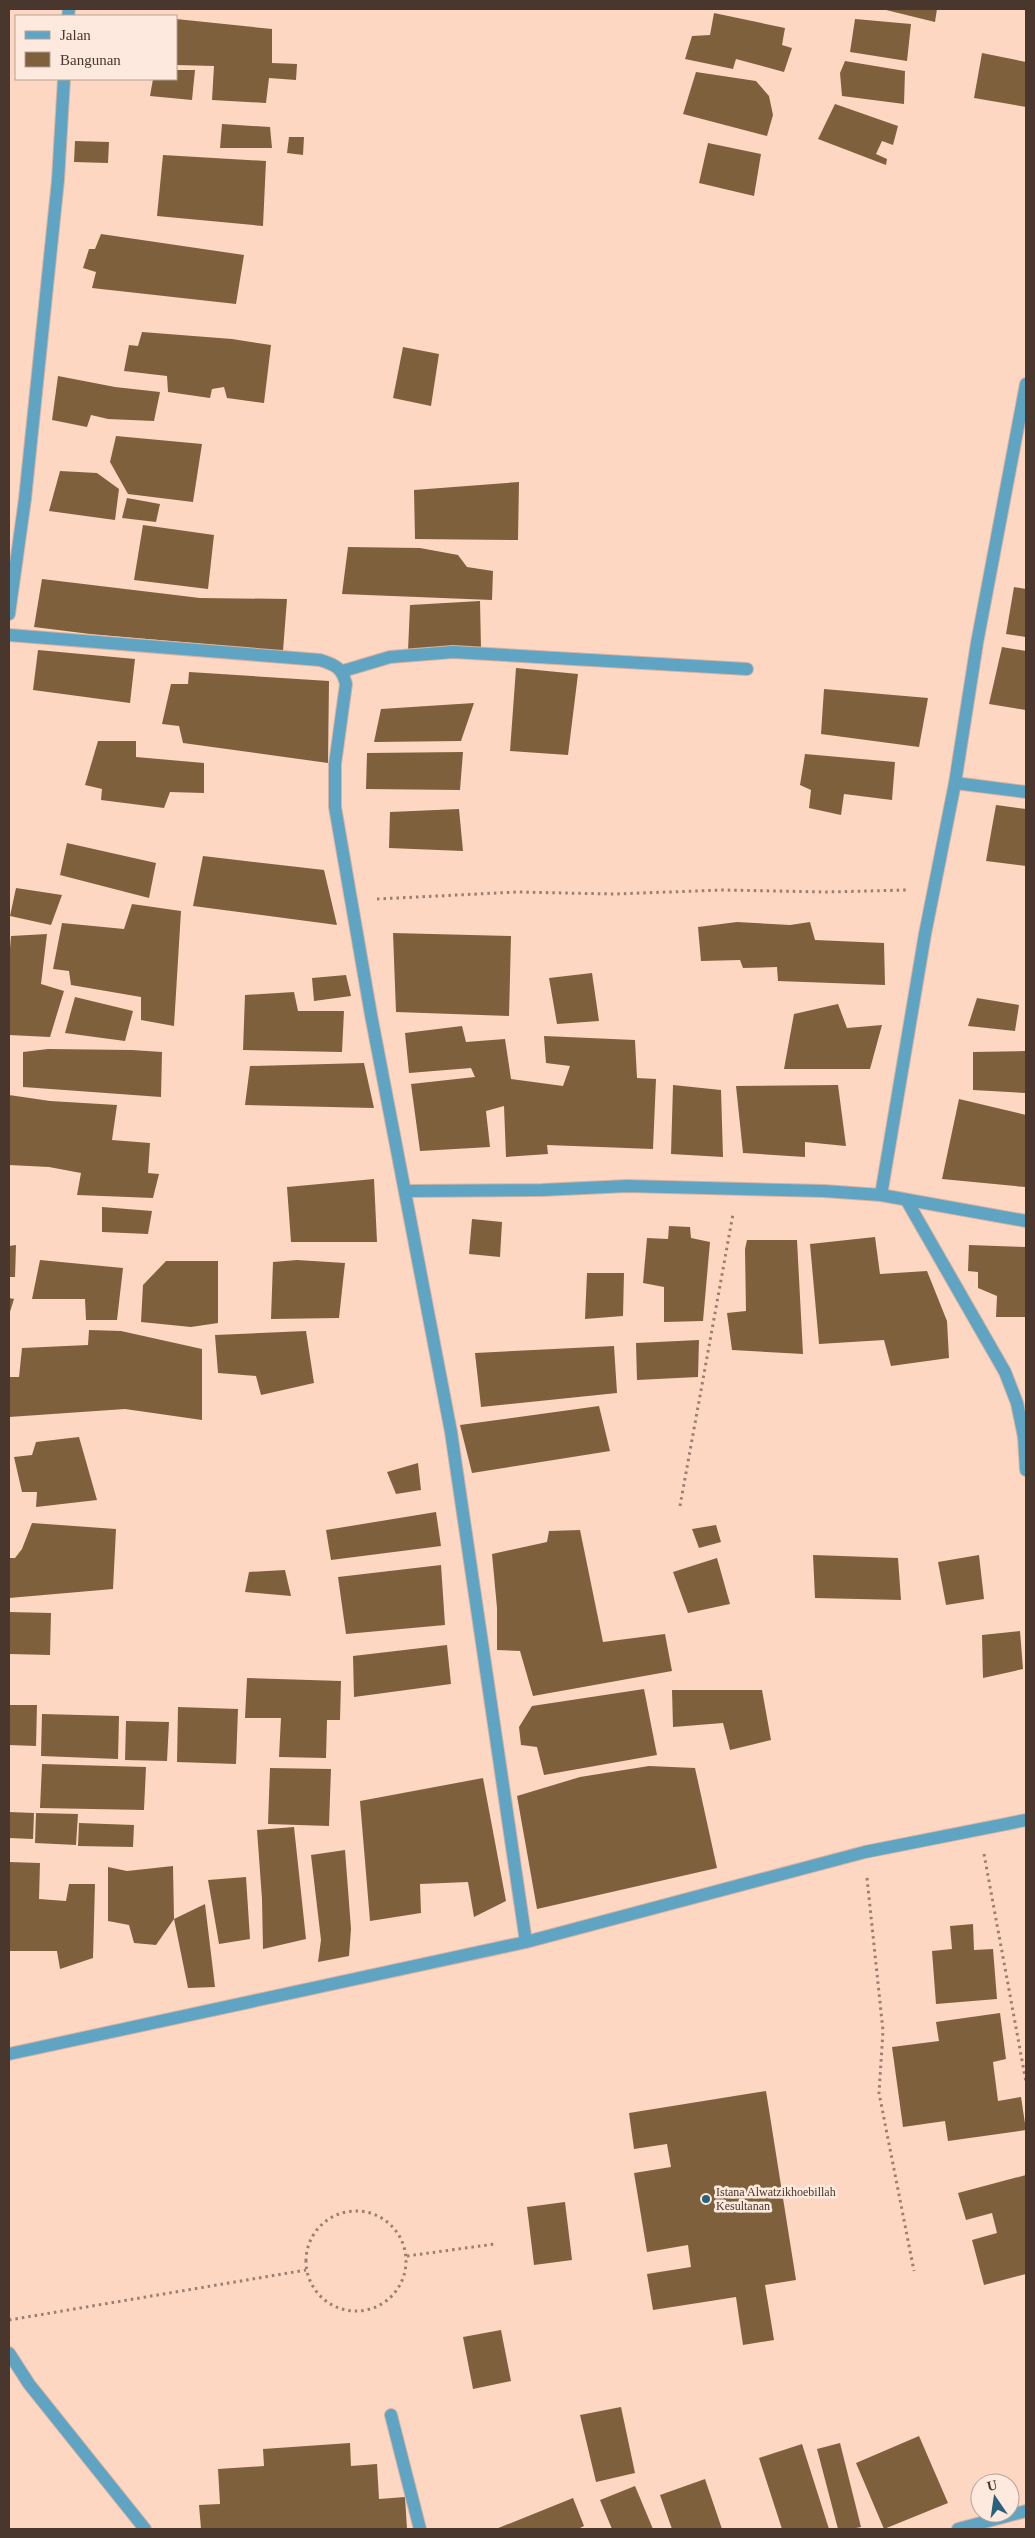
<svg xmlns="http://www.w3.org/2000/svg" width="1035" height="2538" viewBox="0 0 1035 2538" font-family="'Times New Roman',serif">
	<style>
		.building { fill: #7f603c }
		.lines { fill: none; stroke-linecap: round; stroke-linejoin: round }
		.minor-casing { stroke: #d6b4a1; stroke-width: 14 }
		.path { stroke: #9a7e70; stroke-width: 3; stroke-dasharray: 2.5 4; stroke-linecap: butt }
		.minor { stroke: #60a4c3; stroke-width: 12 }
		.poi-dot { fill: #29627b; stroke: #fde9de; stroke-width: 2 }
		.labels { text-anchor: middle; stroke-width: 5; stroke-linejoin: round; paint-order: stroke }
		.poi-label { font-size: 12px; fill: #49362c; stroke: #fde9de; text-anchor: start }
	</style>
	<rect width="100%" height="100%" fill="#fed7c2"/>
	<!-- building -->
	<path class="building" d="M882,9H937L935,22Z
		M714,13L785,28L782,45L792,48L784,72L736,59L733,69L685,59L692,36L710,35Z
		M176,19L272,29V63L297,64L296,80L269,78L266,103L212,100L214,66L176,65Z
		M855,19L911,24L907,61L850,52Z
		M982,53L1026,62V107L974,98Z
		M845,61L905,71L904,104L842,96L840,73Z
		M176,70H195L192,100L150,96L153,79H176Z
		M696,72L756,81L769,96L773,115L767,136L683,114Z
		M835,104L898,126L893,145L882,141L876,154L887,159L886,165L818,139Z
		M222,124L270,127L272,148H220Z
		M289,137H304L303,155L287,153Z
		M75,141L109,142L108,163L74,162Z
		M708,143L761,154L754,196L699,183Z
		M163,155L266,161L263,226L157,216Z
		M101,234L244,255L236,304L92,288L96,272L83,268L89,249H95Z
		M142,332L232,339L271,345L264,403L227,398L224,387L212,389L210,398L168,392L167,376L124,371L129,345L138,346Z
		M403,347L439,354L431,406L393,398Z
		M58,376L115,387L160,392L154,421L108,419L91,415L87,427L52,420Z
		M116,436L202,444L193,502L128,494L110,462Z
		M60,471L97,473L119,489L115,520L49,511Z
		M519,482L518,540L415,539L414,490Z
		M127,498L160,504L156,522L122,518Z
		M143,525L214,535L208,589L134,580Z
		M348,547L420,548L458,555L467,567L493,571L492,600L342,594Z
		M42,579L200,598L287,599L283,651L90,634L34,627Z
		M1014,587L1026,589V637L1006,634Z
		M480,601L481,648L408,651L410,605Z
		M1002,647L1026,651V710L989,704Z
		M38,650L135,659L130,703L33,690Z
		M516,668L578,674L568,755L510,751Z
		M189,672L329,681L328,763L183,743L179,726L162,724L171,684H188Z
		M824,689L928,698L919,747L821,734Z
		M474,703L461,741L374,742L381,709Z
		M98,741H136V757L204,763V793L170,792L164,808L101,800L102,789L85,785Z
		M463,752L460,790L366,789L367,753Z
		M805,754L895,762L892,800L844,794L841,815L809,808L811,790L800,785Z
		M996,805L1026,809V866L986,861Z
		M459,809L463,851L389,848L390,812Z
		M67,843L156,863L149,898L60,875Z
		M203,856L324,870L337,925L193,906Z
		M16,888L62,895L51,925L10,916Z
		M132,904L181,911L174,1026L141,1020V997L71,985L69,971L53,969L62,923L124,929Z
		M737,922L790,925L810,922L815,940L884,943L885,985L778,981L777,967L743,968L740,960L701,961L698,927Z
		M393,933L511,936L509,1016L396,1012Z
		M47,934L41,984L64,991L50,1037L9,1035V961L11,936Z
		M592,973L599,1021L557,1024L549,978Z
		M346,975L351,996L314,1001L312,978Z
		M294,992L298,1011H344L342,1052L243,1050L245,995Z
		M75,997L133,1011L125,1041L65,1033Z
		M977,998L1019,1005L1015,1031L968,1026Z
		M838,1004L847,1028L882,1025L870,1069H784L794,1014Z
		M462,1026L466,1042L505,1039L511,1079L563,1086L570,1066L546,1063L544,1036L635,1040L637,1078L656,1079L653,1149L547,1145L548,1154L506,1157L504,1106L486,1111L490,1147L420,1151L411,1084L475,1077L471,1068L409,1073L405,1033Z
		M48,1049L132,1050L162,1052L161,1097L23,1087V1052Z
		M1026,1051V1093L973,1090V1052Z
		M364,1063L374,1108L245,1105L250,1066Z
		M673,1085L721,1090L723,1157L671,1154Z
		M838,1085L846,1146L805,1142V1157L743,1153L736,1086Z
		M9,1095L50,1101L117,1105L112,1140L150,1143L148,1173L159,1174L153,1198L77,1195L81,1173L49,1167L9,1165Z
		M959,1099L1026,1115L1025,1187L942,1179Z
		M374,1179L377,1242H291L287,1187Z
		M102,1207L152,1211L148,1234L102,1232Z
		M472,1219L502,1222L500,1257L469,1254Z
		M669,1226L690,1227L691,1238L710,1242L703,1321L664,1322V1287L643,1283L647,1238L668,1239Z
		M875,1237L880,1274L927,1271L947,1321L949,1358L891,1366L884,1340L819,1344L810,1244Z
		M747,1240H797L803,1354L732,1350L727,1313L746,1311L745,1249Z
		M16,1245L15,1277H9V1246Z
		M969,1245L1026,1247V1317H996L997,1296L978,1288V1272L968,1271Z
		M40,1260L123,1268L117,1320H86L85,1299H32Z
		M297,1260L345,1263L339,1318L271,1319L273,1262Z
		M166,1261H218V1323L191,1327L141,1322L143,1285Z
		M587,1273H624L623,1316L585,1319Z
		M9,1298L14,1299L9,1315Z
		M89,1330L121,1331L202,1349V1420L125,1409L9,1417V1377H19L22,1348L88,1345Z
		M306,1331L314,1383L261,1395L256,1376L218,1373L215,1335Z
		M699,1340L698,1377L637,1380L636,1343Z
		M614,1346L617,1393L481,1407L475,1353Z
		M599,1406L610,1451L472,1473L460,1425Z
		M79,1437L97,1500L36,1507L37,1492H22L14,1457L32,1455L36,1442Z
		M418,1463L421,1490L396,1494L387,1472Z
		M436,1512L441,1546L331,1560L326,1530Z
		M32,1523L116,1529L113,1589L9,1598V1558H15L22,1549Z
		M716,1525L721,1542L699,1548L692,1529Z
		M580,1530L603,1642L665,1634L672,1671L533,1696L520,1651L497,1650V1608L492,1554L547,1542L549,1531Z
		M813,1555L898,1558L901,1600L815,1598Z
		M979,1555L984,1599L946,1605L938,1562Z
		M717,1558L730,1604L688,1613L673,1572Z
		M441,1565L445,1625L346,1634L338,1577Z
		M285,1570L291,1596L245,1592L249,1572Z
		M9,1612L51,1613L50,1655L9,1654Z
		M1020,1631L1023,1669L983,1678L982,1635Z
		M447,1645L451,1684L354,1697L353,1656Z
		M247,1678L341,1681L340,1720H327L326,1758L279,1757L281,1718H245Z
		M644,1689L657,1755L544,1775L537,1747L521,1745L519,1727L532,1706Z
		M672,1690H762L771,1740L730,1750L723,1723L673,1727Z
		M9,1705H37L36,1746L9,1745Z
		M178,1707L238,1709L236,1764L177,1762Z
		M42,1714L119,1716L118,1759L41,1756Z
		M126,1721L169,1722L167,1761L125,1760Z
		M42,1764L146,1767L144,1810L40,1808Z
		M649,1766L695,1768L717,1868L537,1909L517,1796L580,1777Z
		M270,1768L331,1769L329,1826L268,1824Z
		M483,1778L506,1901L474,1917L468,1882L420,1884L421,1913L370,1921L360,1801Z
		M9,1812L34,1813L33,1839L9,1838Z
		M36,1813L78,1814L76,1845L35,1843Z
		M79,1823L134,1825L133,1847L78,1846Z
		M294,1827L306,1939L263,1949L262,1899L257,1830Z
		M345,1850L351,1929L349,1956L318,1962L321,1940L311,1855Z
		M9,1862L40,1863L39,1899L66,1901L69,1884H95L93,1958L60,1969L57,1951H9Z
		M173,1866L174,1919L156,1945L134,1943L129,1925L108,1921V1867L127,1871Z
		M246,1877L250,1939L219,1944L208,1880Z
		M205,1904L215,1987L188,1988L174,1919Z
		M973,1924L974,1950L993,1949L997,1999L936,2004L932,1951L952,1949L950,1926Z
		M1000,2013L1006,2059L993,2062L998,2101L1021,2097L1026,2130L948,2141L945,2121L903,2127L892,2047L939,2041L936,2022Z
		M766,2091L796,2280L765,2285L774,2340L743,2345L736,2297L653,2310L647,2274L691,2267L688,2245L647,2252L634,2173L671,2167L667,2144L634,2149L629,2113Z
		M1026,2175V2274L984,2285L972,2240L997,2233L992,2213L966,2220L958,2193Z
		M565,2202L572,2260L534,2265L527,2207Z
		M501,2330L511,2381L473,2389L463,2337Z
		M621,2407L635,2473L596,2482L580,2415Z
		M919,2436L948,2503L884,2529L856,2463Z
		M350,2443L351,2466L377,2464L379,2499L405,2497L407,2529H201L199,2505L220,2504L218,2469L264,2466L263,2449Z
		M840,2443L861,2527L851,2529H838L817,2449Z
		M802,2444L829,2529H782L759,2458Z
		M705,2479L722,2529H672L660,2495Z
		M635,2486L653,2529H612L600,2500Z
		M573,2498L584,2526L578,2529H496Z"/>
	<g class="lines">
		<!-- minor casing -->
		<g class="minor-casing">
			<path id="minor" d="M68,16L69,9
				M9,614L25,499L58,180L64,79
				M9,635L320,660C336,665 342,668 346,684L335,764V807L371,1015L451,1432L526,1942
				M343,671L390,657L453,652L747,669
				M955,783L1026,792
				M407,1191L542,1190L627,1186L824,1191L881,1195L1026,1221
				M881,1195L925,934L955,783L977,643L1026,384
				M907,1201L1005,1372L1017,1403L1024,1437L1026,1470
				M9,2054L526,1942L865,1852L1026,1820
				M9,2353L29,2384L145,2529
				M391,2415L420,2529
				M958,2529L1026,2511"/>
		</g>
		<!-- path -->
		<path class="path" d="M377,899L517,892L614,894L723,890L826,892L908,890
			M680,1506L733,1214
			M984,1854L1026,2082
			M867,1878L883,2031L879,2093L914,2271
			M306 2261a50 50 0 1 1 100 0a50 50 0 1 1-100 0Z
			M407,2256L495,2244
			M9,2320L306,2270"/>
		<!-- minor -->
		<use href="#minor" class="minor"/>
	</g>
	<!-- markers -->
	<circle class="poi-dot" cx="706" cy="2199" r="5"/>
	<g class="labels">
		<!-- poi labels -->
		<g class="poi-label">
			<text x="716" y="2196">Istana Alwatzikhoebillah<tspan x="716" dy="14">Kesultanan</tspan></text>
		</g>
	</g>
	<!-- border -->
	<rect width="1035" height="2538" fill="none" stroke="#49362c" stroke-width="20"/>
	<!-- legend -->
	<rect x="15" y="15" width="162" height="65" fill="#fde9de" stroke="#b5a197"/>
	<rect x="25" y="31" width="25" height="8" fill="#60a4c3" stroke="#b5a197"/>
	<text x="60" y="40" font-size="15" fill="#49362c">Jalan</text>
	<rect x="25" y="52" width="25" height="15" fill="#7f603c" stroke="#b5a197"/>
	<text x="60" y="65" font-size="15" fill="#49362c">Bangunan</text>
	<!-- north arrow -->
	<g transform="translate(995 2498) rotate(347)"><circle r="24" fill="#fde9de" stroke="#b5a197"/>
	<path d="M0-4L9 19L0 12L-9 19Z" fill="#29627b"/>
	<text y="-8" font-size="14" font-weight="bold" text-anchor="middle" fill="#49362c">U</text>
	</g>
</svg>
